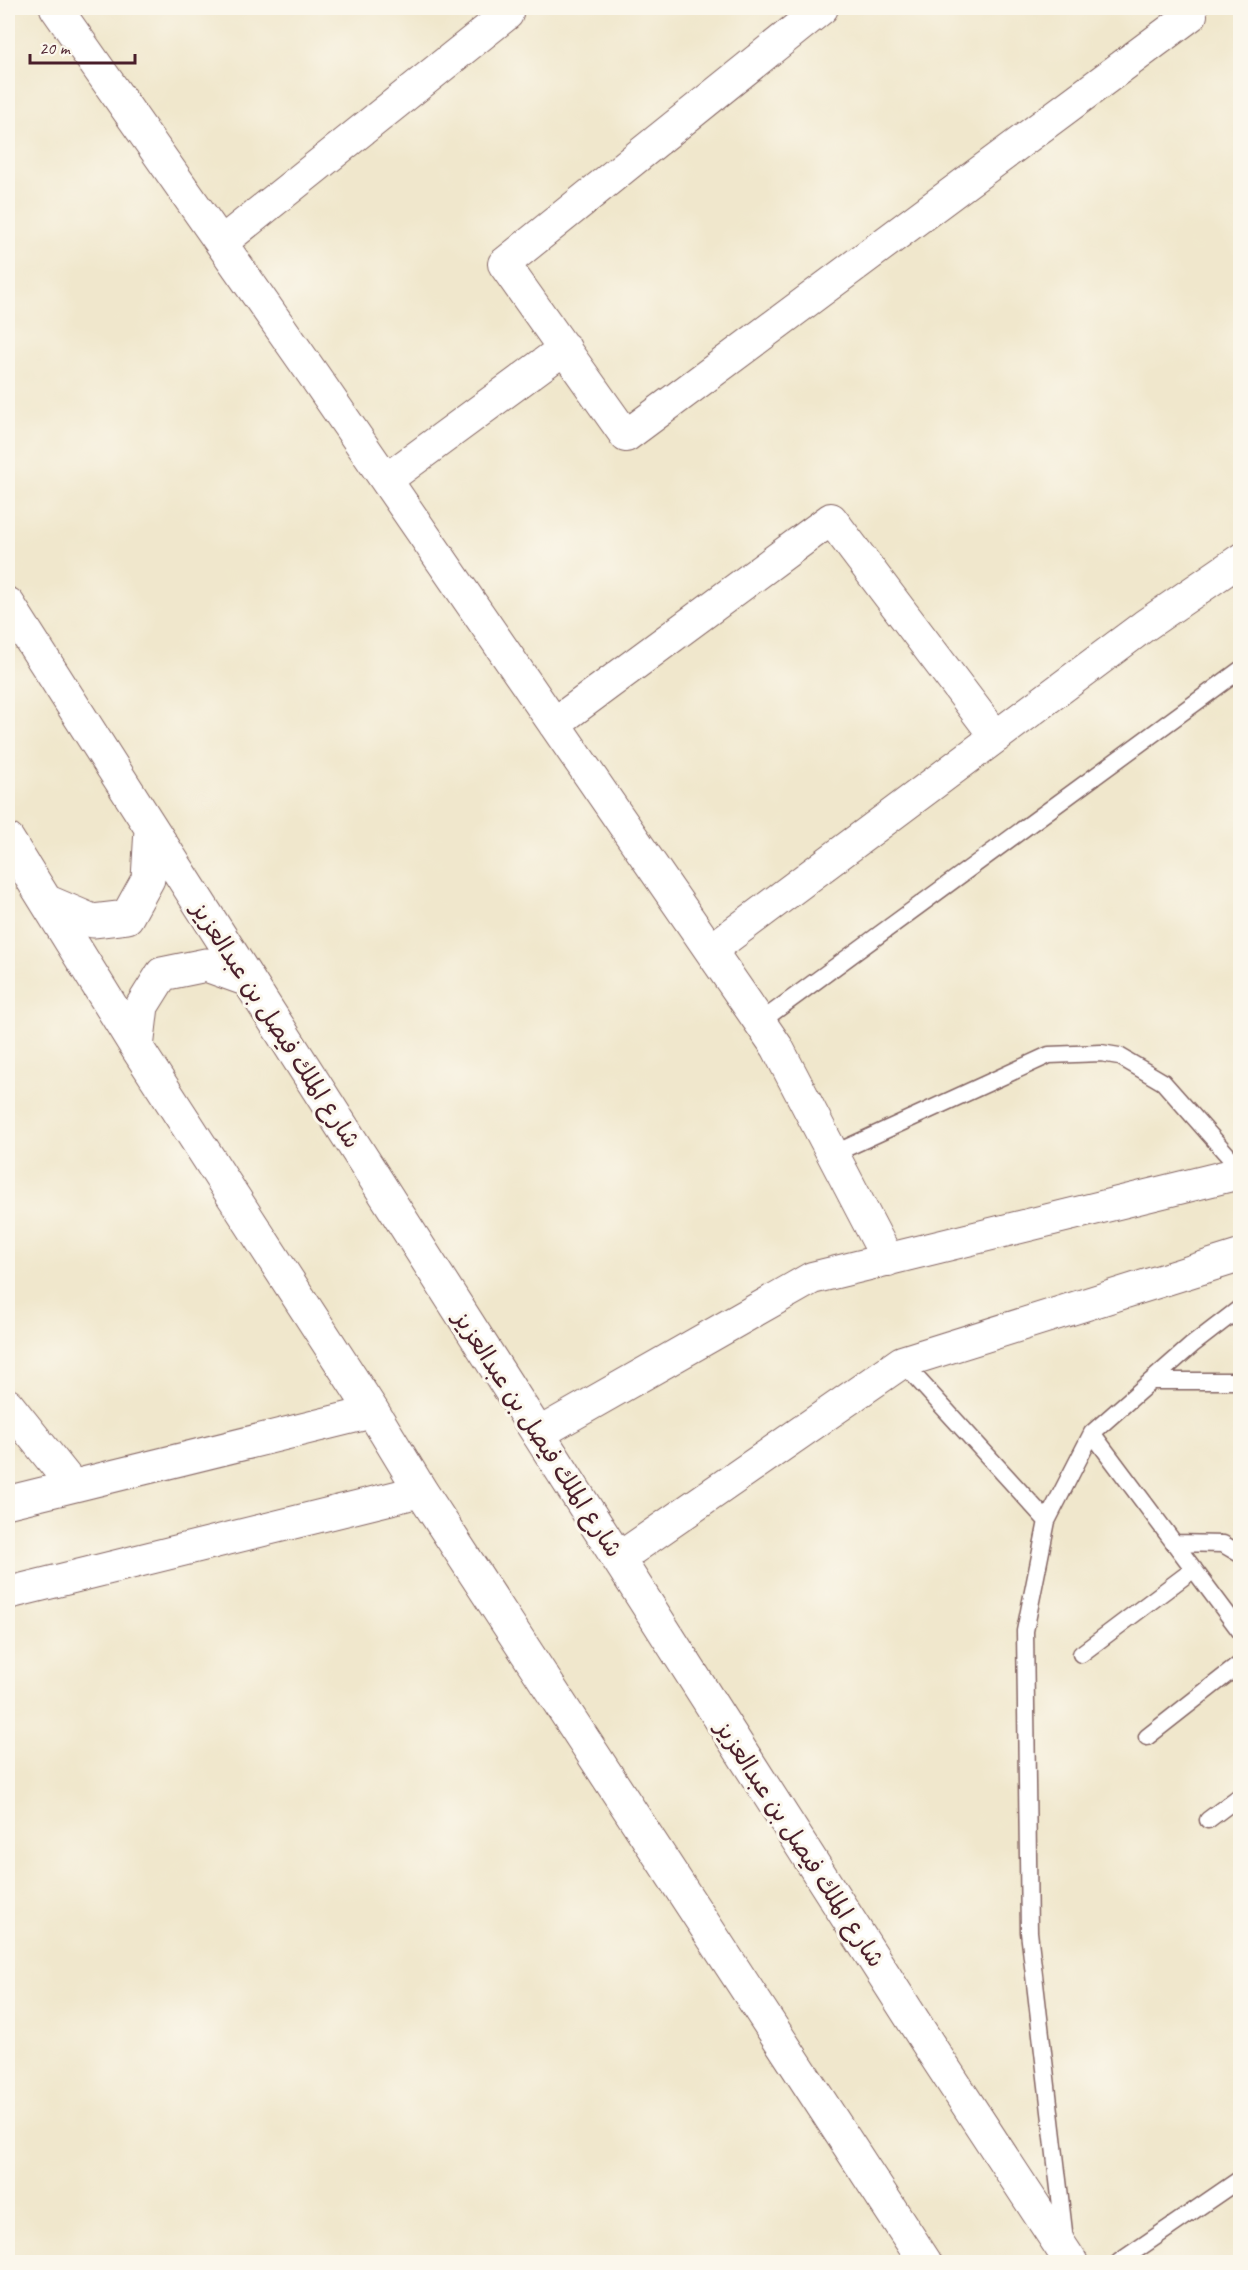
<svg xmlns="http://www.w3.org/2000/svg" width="1248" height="2270" viewBox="0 0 1248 2270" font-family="Caveat,'Playpen Sans Arabic',sans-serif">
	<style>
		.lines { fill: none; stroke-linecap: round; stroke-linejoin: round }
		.service-casing { stroke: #846563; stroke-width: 19 }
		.minor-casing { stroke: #846563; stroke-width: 34 }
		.tertiary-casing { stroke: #846563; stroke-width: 35 }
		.service { stroke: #fff; stroke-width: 16 }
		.minor { stroke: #fff; stroke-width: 32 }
		.tertiary { stroke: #fff; stroke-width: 33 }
		.labels { text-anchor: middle; stroke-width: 6; stroke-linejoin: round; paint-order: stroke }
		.street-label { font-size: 24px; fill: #4a1f2b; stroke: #fbf7ec }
	</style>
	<rect width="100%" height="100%" fill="#fbf7ec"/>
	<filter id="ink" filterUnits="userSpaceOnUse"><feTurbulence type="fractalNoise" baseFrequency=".0167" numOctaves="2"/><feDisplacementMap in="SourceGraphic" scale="12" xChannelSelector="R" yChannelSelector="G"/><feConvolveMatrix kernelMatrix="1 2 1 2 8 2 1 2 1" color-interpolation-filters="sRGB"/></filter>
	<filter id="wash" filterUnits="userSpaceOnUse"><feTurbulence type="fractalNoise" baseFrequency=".008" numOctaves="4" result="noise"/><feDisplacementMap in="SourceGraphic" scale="24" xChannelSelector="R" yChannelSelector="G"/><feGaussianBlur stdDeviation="1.35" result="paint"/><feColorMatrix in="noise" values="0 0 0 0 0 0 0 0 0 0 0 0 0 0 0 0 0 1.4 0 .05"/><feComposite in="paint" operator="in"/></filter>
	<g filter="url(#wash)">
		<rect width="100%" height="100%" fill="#f0e7cc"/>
	</g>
	<g filter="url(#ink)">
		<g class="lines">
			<!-- service casing -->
			<g class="service-casing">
				<path id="service" d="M760,1022L1240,670
					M833,1154L1049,1055L1101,1053L1119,1056L1163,1082L1240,1169
					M902,1362L1047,1521
					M1151,1381H1240
					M1092,1433L1240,1631
					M1174,1543L1223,1544L1240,1554
					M1081,1654L1194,1569
					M1147,1737L1240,1664
					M1208,1820L1240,1796
					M1065,2240L1029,1932L1025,1631L1047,1521L1092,1433L1192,1345L1240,1308
					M1119,2262L1240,2179"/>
			</g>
			<!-- minor casing -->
			<g class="minor-casing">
				<path id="minor" d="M56,8L315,377L777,1047L888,1260
					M822,8L504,264L626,436L1191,15L1185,8
					M221,243L507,14L502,8
					M386,480L565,348
					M554,724L831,519L996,737
					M711,950L1144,626L1240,560
					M8,1405L72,1485
					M538,1434L812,1278L1240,1173
					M8,1502L373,1412
					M618,1559L902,1362L1240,1256
					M8,1593L421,1491"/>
			</g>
			<!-- tertiary casing -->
			<g class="tertiary-casing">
				<path id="tertiary" d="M8,604L939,2061L1071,2262
					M8,840L137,1048L373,1412L421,1491L925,2262
					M46,901L93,921L127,917L148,879L151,829
					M137,1048L142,1006L162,974L206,965L248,980"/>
			</g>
			<!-- service -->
			<use href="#service" class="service"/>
			<!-- minor -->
			<use href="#minor" class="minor"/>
			<!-- tertiary -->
			<use href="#tertiary" class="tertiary"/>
		</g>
	</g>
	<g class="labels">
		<!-- street labels -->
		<g class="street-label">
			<text transform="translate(276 1025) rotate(57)" y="8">شارع الملك فيصل بن عبدالعزيز</text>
			<text transform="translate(538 1434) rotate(57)" y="8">شارع الملك فيصل بن عبدالعزيز</text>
			<text transform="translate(800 1844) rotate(57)" y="8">شارع الملك فيصل بن عبدالعزيز</text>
		</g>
	</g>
	<!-- margin -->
	<rect width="1248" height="2270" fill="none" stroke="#fbf7ec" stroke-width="30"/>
	<!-- scale -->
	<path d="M30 54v9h105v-9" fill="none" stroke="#4a1f2b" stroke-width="3"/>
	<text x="39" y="54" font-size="18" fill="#4a1f2b" stroke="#fbf7ec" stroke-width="4.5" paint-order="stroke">20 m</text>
</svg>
